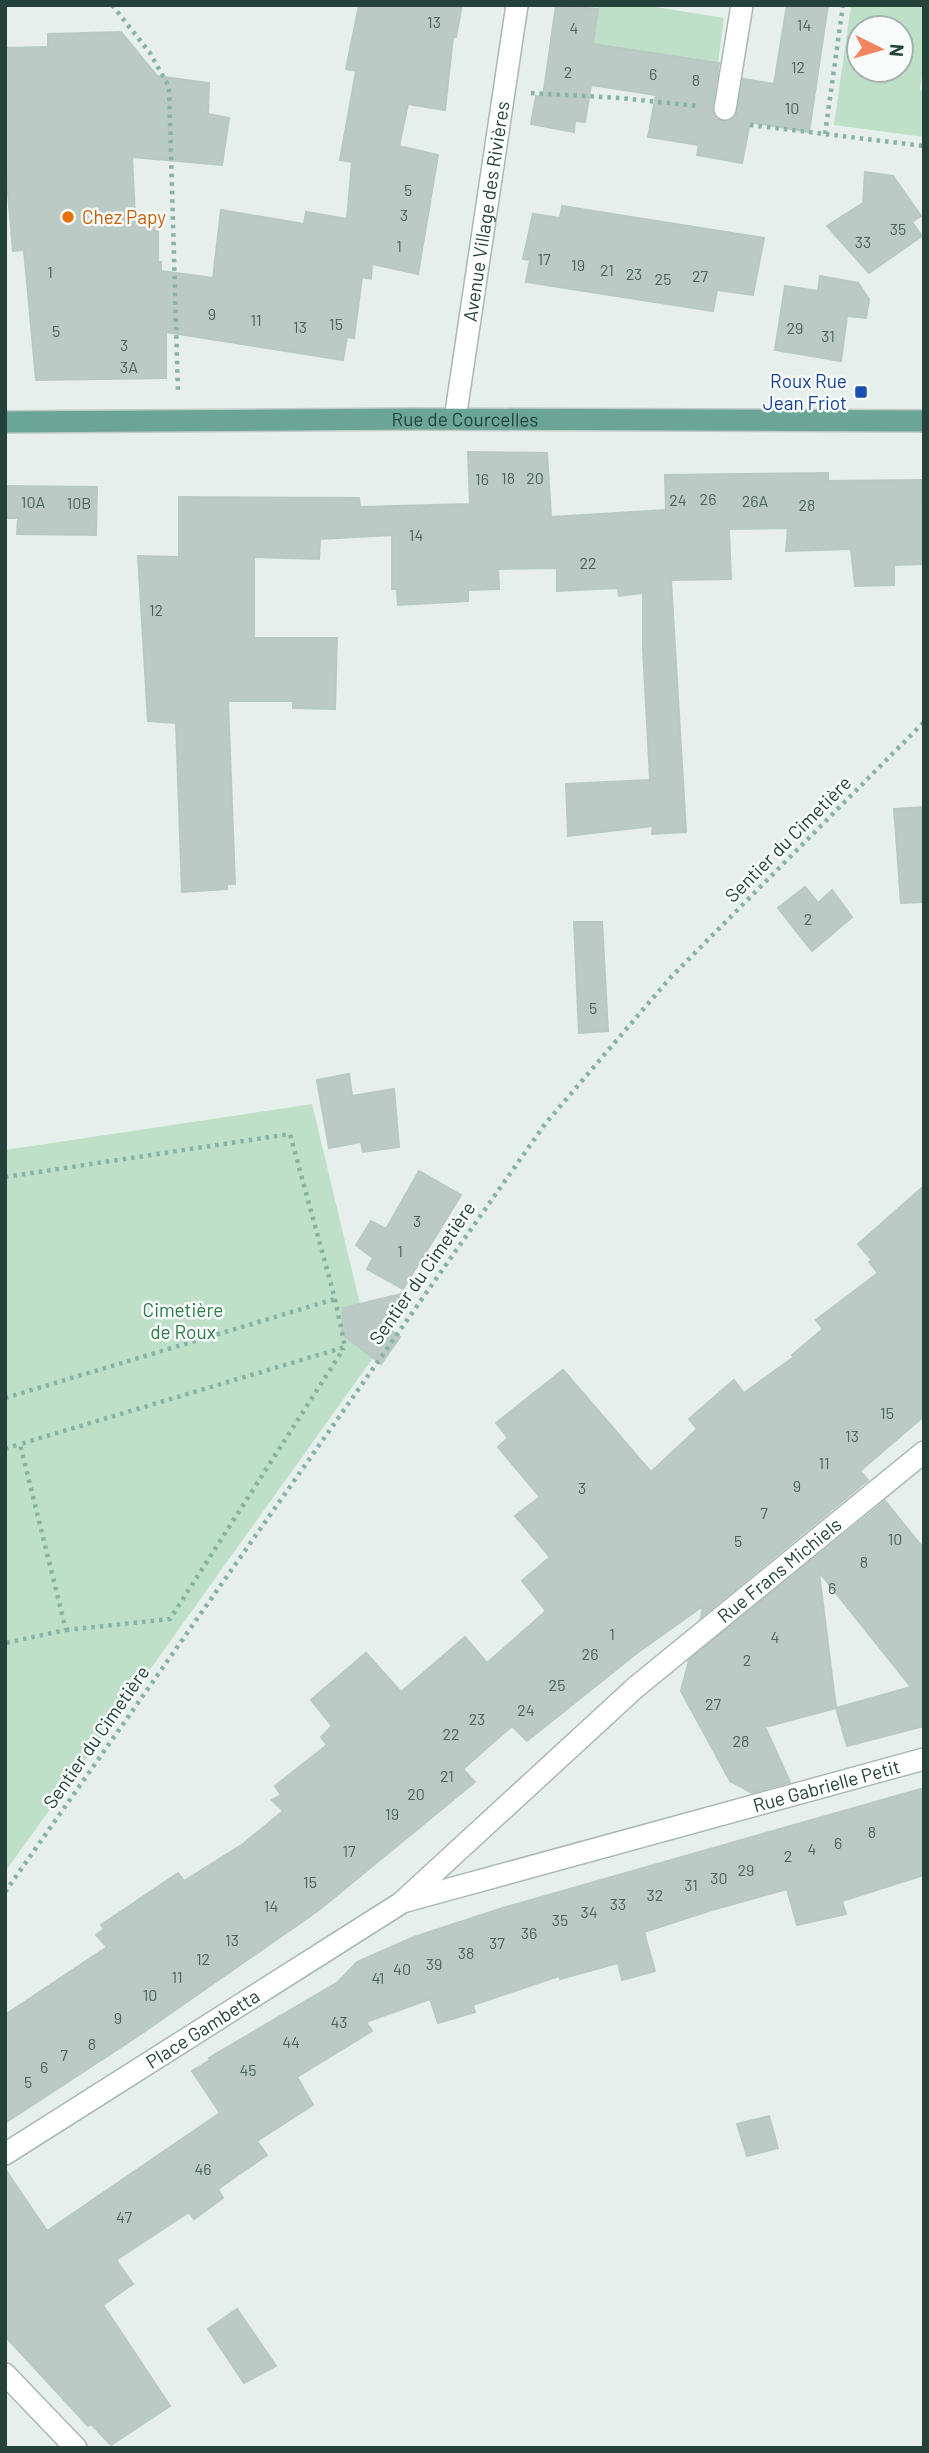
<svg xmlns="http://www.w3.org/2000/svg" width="929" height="2453" viewBox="0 0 929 2453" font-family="Barlow,sans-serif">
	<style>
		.green { fill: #bfe0c8; fill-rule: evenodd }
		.building { fill: #bbcac4; stroke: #b8c9c2; stroke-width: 2; fill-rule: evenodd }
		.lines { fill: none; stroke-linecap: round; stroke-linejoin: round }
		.minor-casing { stroke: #a8b8b2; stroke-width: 24 }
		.major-casing { stroke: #c2cac8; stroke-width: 24 }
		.path { stroke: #86b3a5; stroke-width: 4.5; stroke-dasharray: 3.5 5; stroke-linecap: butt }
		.minor { stroke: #fff; stroke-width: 21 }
		.major { stroke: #6aa596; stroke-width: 21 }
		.food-dot { fill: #e8710a; stroke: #f7fbf9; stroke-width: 2.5 }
		.transit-dot { fill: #1a4fb4; stroke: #f7fbf9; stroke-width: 2.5 }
		.labels { text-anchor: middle; stroke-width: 5; stroke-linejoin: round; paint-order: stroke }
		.number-label { font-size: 16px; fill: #4a645c }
		.street-label { font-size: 19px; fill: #24423a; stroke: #f7fbf9 }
		.food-label { font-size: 19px; fill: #c56008; stroke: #f7fbf9; text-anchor: start }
		.transit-label { font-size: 19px; fill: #164399; stroke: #f7fbf9; text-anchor: end }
		.park-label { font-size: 19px; fill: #2d7a4b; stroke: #f7fbf9 }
	</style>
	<rect width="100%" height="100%" fill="#e6efeb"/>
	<!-- green -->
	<path class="green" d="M598,5H643L724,18L718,63L635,50L591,54Z
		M851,5H924V63L920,90L924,91V137L834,125ZM859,28H901V70H859Z
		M312,1104L373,1358L5,1872V1150Z"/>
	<!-- building -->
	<path class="building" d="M359,5H462L456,37H453L445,110L408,104L399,146L438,155L418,274L372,264L371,279L362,277L354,338L347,337L343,360L166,332V378L36,380L24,250L13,251L5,159V48L48,47V34L121,32L157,76L209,83L208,114L229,118L222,165L132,157L135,217L158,218V262H161V271L213,278L221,210L304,224L306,212L347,219L352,162L340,160L356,71L346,69Z
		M556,5L598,9L593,44L719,63L712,108L716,119L724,122L730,121L736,117L743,79L774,84L787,5H828L809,132L750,122L742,163L697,155L699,145L648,137L656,95L591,85L585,122L575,121L574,132L531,124L536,96L543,97Z
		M865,172L893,176L921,216L912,222L922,236L869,273L827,226L863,203Z
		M562,206L764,238L753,295L717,290L713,311L526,282L530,260L523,259L533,214L560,218Z
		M820,276L858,283L869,299L866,318L847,316L841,361L775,350L785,286L818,291Z
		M468,452L547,453L551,517L666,510L665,475L828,473V481L921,480L922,564L894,565V585L855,586L851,549L786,551L788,528L729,529L731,579L671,580L686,832L652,834L653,826L568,836L566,784L650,780L643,649V593L619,596L618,588L557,591V568L498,569L499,589L468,590V601L398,605L397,589H392V535L320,539L319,559L254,557V638H337L335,709L293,708V701H228L235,884H227V889L182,892L176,723L148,721L138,556L179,557V497L359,498L360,507L470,504Z
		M5,486L97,487L96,535L17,534L18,518H5Z
		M924,807V902L901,903L894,809Z
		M805,887L818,903L832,890L852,917L812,951L778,908Z
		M574,922H602L608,1031L579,1033Z
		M349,1074L352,1096L394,1089L399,1147L363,1152L361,1142L329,1148L317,1080Z
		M419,1171L461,1195L403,1289L367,1269L373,1258L356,1245L371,1221L386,1229Z
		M924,1186V1416L860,1471L868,1480L701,1617L703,1606L637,1653L527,1741L512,1726L463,1769L475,1782L319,1910L135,2038L5,2123V2015L107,1947L96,1935L104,1929L101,1925L178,1873L184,1881L243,1844L283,1811L272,1800L281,1795L275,1786L327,1745L321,1737L332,1726L311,1700L366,1653L401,1692L465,1637L487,1663L546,1611L522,1581L550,1557L515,1516L540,1497L498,1447L508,1438L496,1423L563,1370L651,1472L697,1429L689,1419L734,1380L744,1393L794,1357L792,1355L823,1329L816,1320L878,1273L869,1262L872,1260L858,1244Z
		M401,1294L384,1325L400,1337L381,1364L342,1334L343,1308Z
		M885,1501L924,1549V1726L847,1746L836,1708L765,1727L790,1782L752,1793L730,1781L681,1691L689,1660ZM819,1572L911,1687L836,1708Z
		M924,1788V1875L842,1901L846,1914L797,1925L787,1889L712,1910L644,1932L655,1971L622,1980L618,1963L560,1979L559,1976L473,2005L475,2012L438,2023L430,1999L366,2022L372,2031L297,2077L313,2105L257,2141L267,2155L218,2189L223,2198L194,2219L189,2212L116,2260L133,2284L103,2305L170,2406L111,2445L91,2424L88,2426L5,2336V2169L47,2231L220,2113L192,2071L210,2060L209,2058L338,1982L357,1962L414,1937L506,1907Z
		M769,2116L778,2148L747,2156L737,2124Z
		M237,2309L276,2366L244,2383L208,2329Z"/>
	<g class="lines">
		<!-- minor casing -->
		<g class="minor-casing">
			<g id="minor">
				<path d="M725,109L742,5"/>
				<path id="s1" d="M455,419L517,5"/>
				<path id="s2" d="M406,1901L924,1759"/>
				<path id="s3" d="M5,2154L401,1903L636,1687L924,1452"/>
				<path d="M5,2374L76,2448"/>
			</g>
		</g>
		<!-- major casing -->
		<g class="major-casing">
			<g id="major">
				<path id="s4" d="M5,422L413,419L924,421"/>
			</g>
		</g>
		<!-- path -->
		<path class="path" d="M112,5L150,53L169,87L178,392
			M531,93L620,98L697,106
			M750,125L924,146
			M825,134L843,5
			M5,1177L290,1134L335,1299L345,1347L20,1444L66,1630L5,1643
			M5,1398L335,1299
			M5,1449L20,1444
			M66,1630L170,1619L344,1348
			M5,1892L545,1124L670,978L924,722"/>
		<!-- minor -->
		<use href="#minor" class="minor"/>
		<!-- major -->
		<use href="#major" class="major"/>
	</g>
	<!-- markers -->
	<circle class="food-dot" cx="68" cy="217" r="7"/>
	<rect class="transit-dot" x="854" y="385" width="14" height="14" rx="3.5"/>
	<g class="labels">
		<!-- number labels -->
		<g class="number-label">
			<text x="434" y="28">13</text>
			<text x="804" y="31">14</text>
			<text x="574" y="34">4</text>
			<text x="798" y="73">12</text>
			<text x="568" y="78">2</text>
			<text x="653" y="80">6</text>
			<text x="696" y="86">8</text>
			<text x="792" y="114">10</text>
			<text x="408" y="196">5</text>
			<text x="404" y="221">3</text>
			<text x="898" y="235">35</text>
			<text x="863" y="248">33</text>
			<text x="399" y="252">1</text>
			<text x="544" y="265">17</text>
			<text x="578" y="271">19</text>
			<text x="607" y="276">21</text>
			<text x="50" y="278">1</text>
			<text x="634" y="280">23</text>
			<text x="700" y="282">27</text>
			<text x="663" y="285">25</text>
			<text x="212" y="320">9</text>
			<text x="256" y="326">11</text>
			<text x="336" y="330">15</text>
			<text x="300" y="333">13</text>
			<text x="795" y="334">29</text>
			<text x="56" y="337">5</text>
			<text x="828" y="342">31</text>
			<text x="124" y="351">3</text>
			<text x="129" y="373">3A</text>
			<text x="508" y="484">18</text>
			<text x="535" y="484">20</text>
			<text x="482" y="485">16</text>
			<text x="708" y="505">26</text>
			<text x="678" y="506">24</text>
			<text x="755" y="507">26A</text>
			<text x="33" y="508">10A</text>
			<text x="79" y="509">10B</text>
			<text x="807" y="511">28</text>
			<text x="416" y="541">14</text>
			<text x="588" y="569">22</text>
			<text x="156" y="616">12</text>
			<text x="808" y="925">2</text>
			<text x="593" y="1014">5</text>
			<text x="417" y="1227">3</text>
			<text x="400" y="1257">1</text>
			<text x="887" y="1419">15</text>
			<text x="852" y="1442">13</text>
			<text x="824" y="1469">11</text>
			<text x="797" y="1492">9</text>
			<text x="582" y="1494">3</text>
			<text x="764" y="1519">7</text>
			<text x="895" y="1545">10</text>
			<text x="738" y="1547">5</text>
			<text x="864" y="1568">8</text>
			<text x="832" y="1594">6</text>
			<text x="612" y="1640">1</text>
			<text x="775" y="1643">4</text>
			<text x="590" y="1660">26</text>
			<text x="747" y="1666">2</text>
			<text x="557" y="1691">25</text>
			<text x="713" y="1710">27</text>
			<text x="526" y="1716">24</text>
			<text x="477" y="1725">23</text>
			<text x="451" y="1740">22</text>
			<text x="741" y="1747">28</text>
			<text x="447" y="1782">21</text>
			<text x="416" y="1800">20</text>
			<text x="392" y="1820">19</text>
			<text x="872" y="1838">8</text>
			<text x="838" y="1849">6</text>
			<text x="812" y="1855">4</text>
			<text x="349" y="1857">17</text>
			<text x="788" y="1862">2</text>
			<text x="746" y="1876">29</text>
			<text x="719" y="1884">30</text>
			<text x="310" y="1888">15</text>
			<text x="691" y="1891">31</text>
			<text x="655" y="1901">32</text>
			<text x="618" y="1910">33</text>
			<text x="271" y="1912">14</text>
			<text x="589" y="1918">34</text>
			<text x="560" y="1926">35</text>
			<text x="529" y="1939">36</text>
			<text x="232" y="1946">13</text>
			<text x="497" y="1949">37</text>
			<text x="466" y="1959">38</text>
			<text x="203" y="1965">12</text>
			<text x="434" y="1970">39</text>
			<text x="402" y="1975">40</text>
			<text x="177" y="1983">11</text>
			<text x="378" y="1984">41</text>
			<text x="150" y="2001">10</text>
			<text x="118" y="2024">9</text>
			<text x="339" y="2028">43</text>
			<text x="291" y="2048">44</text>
			<text x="92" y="2050">8</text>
			<text x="64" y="2061">7</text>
			<text x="44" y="2073">6</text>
			<text x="248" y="2076">45</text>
			<text x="28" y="2088">5</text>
			<text x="203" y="2175">46</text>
			<text x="124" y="2223">47</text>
		</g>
		<!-- street labels -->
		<g class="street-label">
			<text dy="7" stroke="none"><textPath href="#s1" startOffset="210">Avenue Village des Rivières</textPath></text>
			<text dy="7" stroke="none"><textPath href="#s4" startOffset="460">Rue de Courcelles</textPath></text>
			<text transform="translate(788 839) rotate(-45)" y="7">Sentier du Cimetière</text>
			<text transform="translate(422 1273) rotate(-55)" y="7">Sentier du Cimetière</text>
			<text dy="7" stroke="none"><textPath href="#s3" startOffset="973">Rue Frans Michiels</textPath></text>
			<text transform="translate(96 1737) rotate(-55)" y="7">Sentier du Cimetière</text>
			<text dy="7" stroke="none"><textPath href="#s2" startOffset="436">Rue Gabrielle Petit</textPath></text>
			<text dy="7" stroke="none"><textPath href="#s3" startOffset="234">Place Gambetta</textPath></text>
		</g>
		<!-- food labels -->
		<g class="food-label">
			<text x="82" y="224">Chez Papy</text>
		</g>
		<!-- transit labels -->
		<g class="transit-label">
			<text x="847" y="388">Roux Rue<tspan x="847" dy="22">Jean Friot</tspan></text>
		</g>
		<!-- park labels -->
		<g class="park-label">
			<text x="183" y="1317">Cimetière<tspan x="183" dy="22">de Roux</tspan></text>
		</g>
	</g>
	<!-- border -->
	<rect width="929" height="2453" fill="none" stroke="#24423a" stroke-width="14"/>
	<!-- north arrow -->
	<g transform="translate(880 49) rotate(95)"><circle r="33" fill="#f7fbf9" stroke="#a3b1ad" stroke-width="2"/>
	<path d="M0-5L12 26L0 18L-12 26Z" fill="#f4845f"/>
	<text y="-10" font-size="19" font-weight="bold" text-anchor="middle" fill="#24423a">N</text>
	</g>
</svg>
